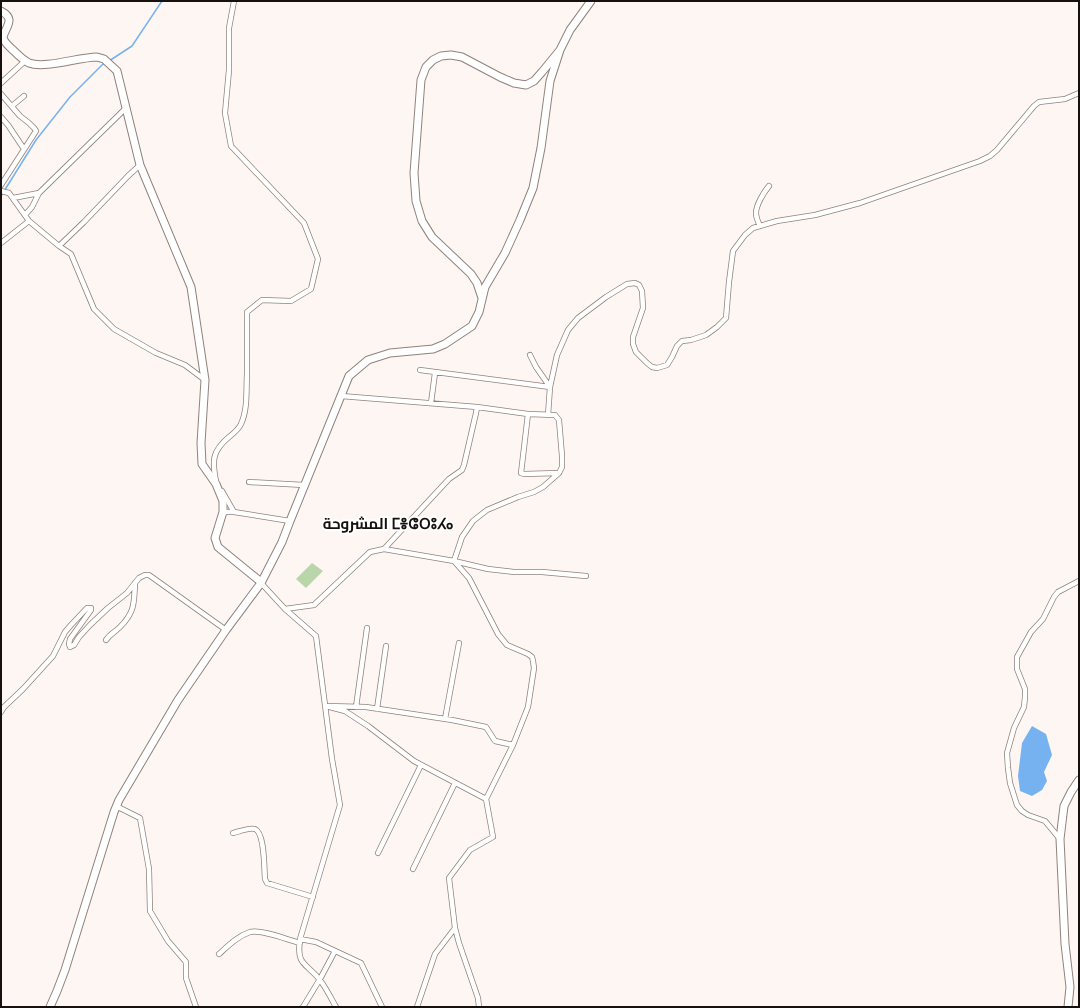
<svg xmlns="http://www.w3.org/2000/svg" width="1080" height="1008" viewBox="0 0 1080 1008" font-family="'Exo 2',Cairo,'Noto Sans Tifinagh',sans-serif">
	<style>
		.green { fill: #bad5a9 }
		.water { fill: #77b2f0 }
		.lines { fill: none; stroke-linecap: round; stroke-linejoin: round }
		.stream { stroke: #77b2f0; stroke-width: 1.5 }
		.minor-casing { stroke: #91817b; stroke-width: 6 }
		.secondary-casing { stroke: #91817b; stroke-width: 9 }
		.primary-casing { stroke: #91817b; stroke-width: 9 }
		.minor { stroke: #fff; stroke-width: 4.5 }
		.secondary { stroke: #fff; stroke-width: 7 }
		.primary { stroke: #fff; stroke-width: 7 }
		.labels { text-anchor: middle; stroke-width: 4; stroke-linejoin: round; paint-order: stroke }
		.district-label { font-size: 15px; font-weight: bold; fill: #16100e; stroke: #fff }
	</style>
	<rect width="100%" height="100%" fill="#fdf6f3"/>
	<!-- green -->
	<path class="green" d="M312,563L323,571L306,588L296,579Z"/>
	<!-- water -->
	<path class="water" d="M1032,726L1046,734L1052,755L1044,772L1047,781L1042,790L1032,796L1020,791L1018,776L1022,743Z"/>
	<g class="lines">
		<!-- stream -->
		<path class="stream" d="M109,61L132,46L162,1
			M1,196L36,140L70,97L102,65L105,63"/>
		<!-- minor casing -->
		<g class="minor-casing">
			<path id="minor" d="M1,83L25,61
				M1,94L20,116L29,123L34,128L36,131L1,185
				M12,106L24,96
				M1,117L8,125L24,149
				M1,191L9,193L29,221L59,246L71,254L94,309L114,329L156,353L185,365L205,380
				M13,198L39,193L126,108
				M25,215L32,207L39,193
				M760,226C758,222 756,218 756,213C756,205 764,192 769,186
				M1,243L29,221
				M59,246L84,222L128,176L140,165
				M530,355L536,367L550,387
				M420,370L550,387
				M341,396L477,407L528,414L555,415L559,420L562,456V467L559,473L543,487L534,492L518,497L487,510L473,521L462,537L454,561L469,578L498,634L507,645L528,654L532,657L533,661L534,668L528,707L513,745L486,799
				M431,403L435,373
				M528,414L521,473L524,474L559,473
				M548,415L550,387L557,355L568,330L578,318L606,297L627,284L635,283L639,285L642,291L643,308L633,337V344L636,352L647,363L652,367L657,368L667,365L672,357L677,346L682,341L691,340L706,335L717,327L726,318L729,282L733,251L745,235L753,228L777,221L815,215L860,203L980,161L990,156L997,150L1034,106L1039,102L1065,99L1079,93
				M216,481C212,461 212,451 229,437C234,433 239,429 241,424C248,409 246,390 247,374C247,354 247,333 247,312L262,300L291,301L311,289L318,259L304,223L231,146L225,113L229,70V28L234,1
				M249,482L304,485
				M222,491L234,512H223
				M234,512L290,521
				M384,549L449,479L462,470L464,465L476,413L477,407
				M261,583L285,609L316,636L332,759L340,805L300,939L316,942L361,963L382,1007
				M285,609L314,605L370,552L384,549L454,561L488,569L514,572H542L586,576
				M106,640C110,634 115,632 120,627C135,612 134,603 135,583
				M356,707L367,628
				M377,709L386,646
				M1,712L4,707L23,689L53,656L65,632L71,625L87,608H91V610L70,639L69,644L70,647L74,645L79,637L90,625L108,608L127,593L139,578L145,575H149L226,630
				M445,719L459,643
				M116,806L140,818L149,869L150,911L168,941L186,962V978L196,1007
				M233,833C238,832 250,827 255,829C265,833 264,869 265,879L267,883L313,897
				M1060,839L1045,821L1028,815L1022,811L1017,805L1010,783L1008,768L1007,753L1014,728L1024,707L1025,697V689L1017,669V657L1031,632L1043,619L1054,597L1058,592L1079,581
				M378,853L421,765
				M413,869L455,783
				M455,928L459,943L478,998L479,1007
				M300,940C296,966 307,963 320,980C326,988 331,998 336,1007
				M219,954C229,945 238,936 250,932C261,929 288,940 300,943
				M303,1007L320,979L335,951
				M417,1007L435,954L455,928L449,878L470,850L493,837L486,799L414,761L368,726L345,711L326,706L366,707L452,720L486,727L495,741L513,745"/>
		</g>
		<!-- secondary casing -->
		<g class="secondary-casing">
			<path id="secondary" d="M1,11C16,19 6,26 3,37C4,43 10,47 14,51C18,55 23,60 29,63C45,69 79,57 97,57L104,59L117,71L140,165L191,287L205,380L201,443L202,464L216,484L223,501V512L215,538L218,547L261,582"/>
		</g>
		<!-- primary casing -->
		<g class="primary-casing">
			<path id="primary" d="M482,298L477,283L471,274L432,237L422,221L416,201L414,173L421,80L426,67L433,60L441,56L451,55L462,57L500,77L514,83L526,85L534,81L542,72L560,50L570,30L591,1
				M50,1007L57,991L65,970L114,812L119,800L178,700L226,630L261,583L282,542L290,521L349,376L368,360L390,353L433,349L445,344L472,326L479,312L485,287L505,253L520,220L533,188L541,148L550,81L560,50
				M1068,1007L1070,987L1065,944L1060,839L1064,806L1071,792L1079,780"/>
		</g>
		<!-- minor -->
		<use href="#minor" class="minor"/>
		<!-- secondary -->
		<use href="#secondary" class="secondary"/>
		<!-- primary -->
		<use href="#primary" class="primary"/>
	</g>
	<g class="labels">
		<!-- district labels -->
		<g class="district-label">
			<text x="388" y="529">المشروحة ⵎⴻⵛⵔⵓⵃⴰ</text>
		</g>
	</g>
	<!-- border -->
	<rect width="1080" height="1008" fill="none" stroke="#16100e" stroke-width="4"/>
</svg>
